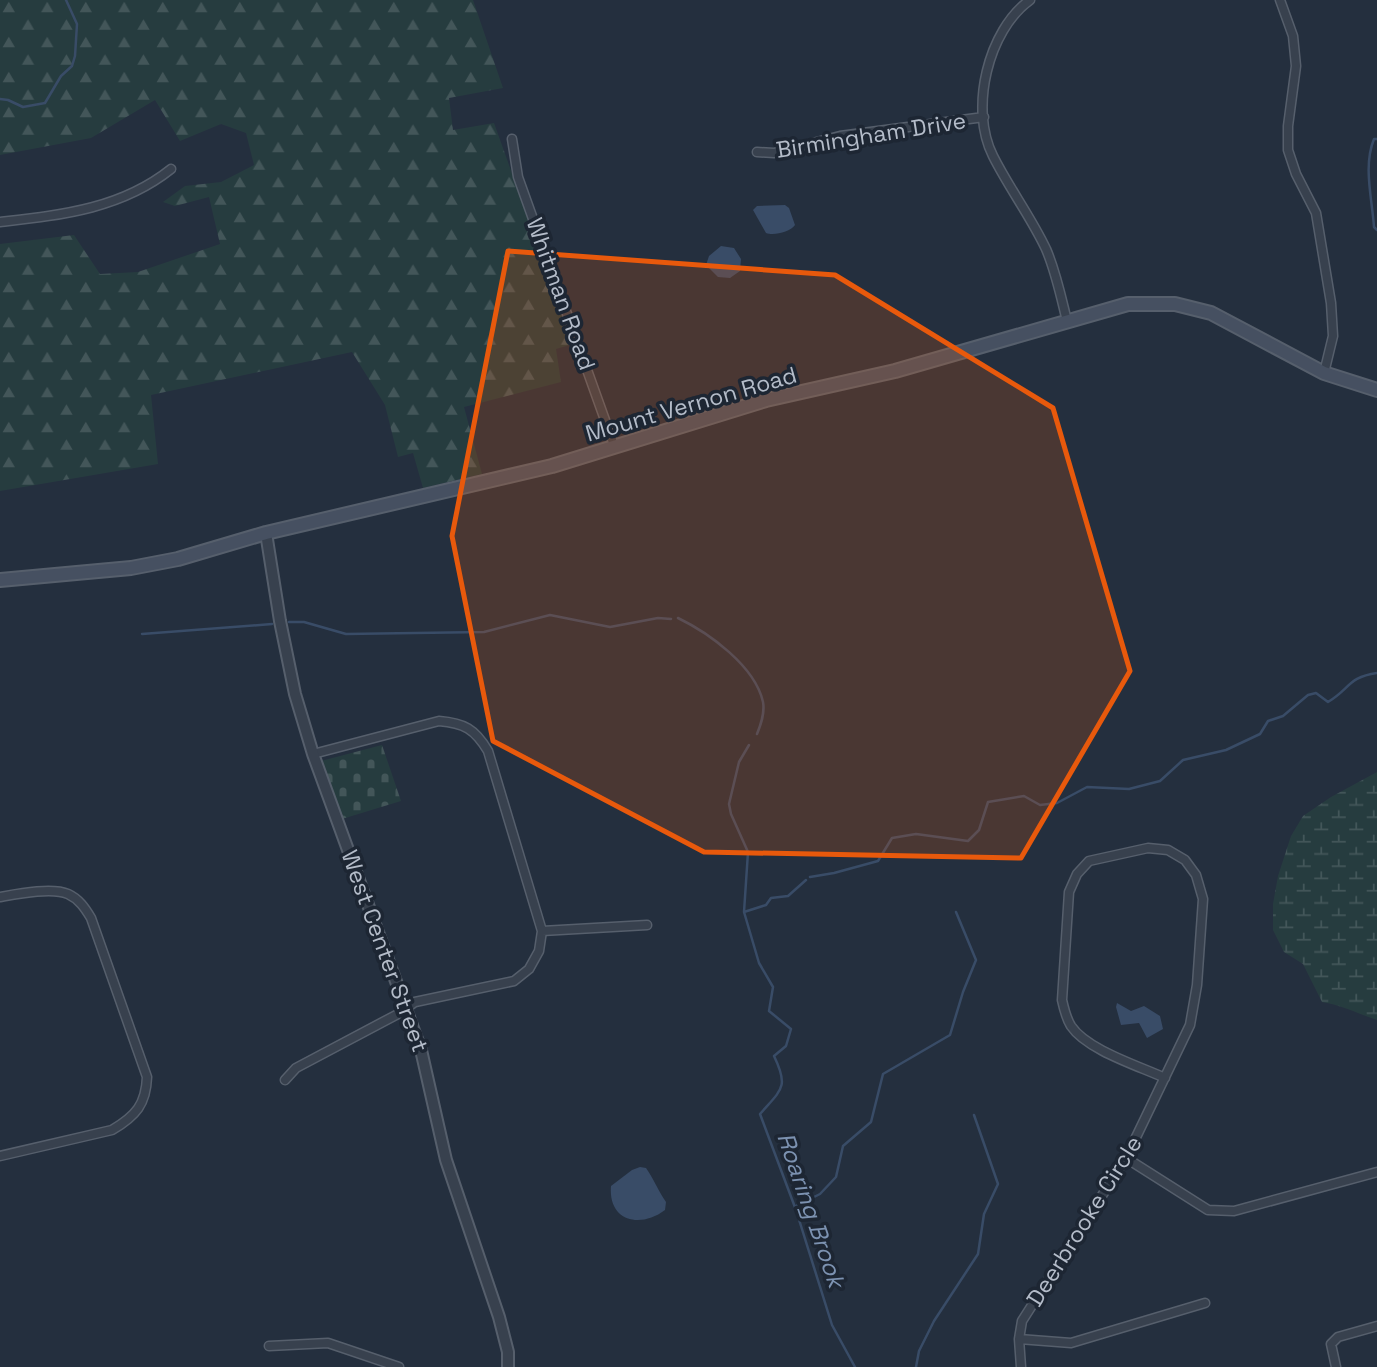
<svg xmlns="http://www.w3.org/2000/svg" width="1377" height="1367" viewBox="0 0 1377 1367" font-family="'Space Grotesk',sans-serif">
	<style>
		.forest { fill: url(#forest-firs) }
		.wetland { fill: url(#wetland-marsh) }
		.cemetery { fill: url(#cemetery-stones) }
		.water { fill: #394c67 }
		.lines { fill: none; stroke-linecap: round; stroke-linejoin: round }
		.stream { stroke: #394c67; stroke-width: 2.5 }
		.minor-casing { stroke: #565f6c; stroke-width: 11 }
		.tertiary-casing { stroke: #565f6c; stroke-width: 14 }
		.secondary-casing { stroke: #565f6c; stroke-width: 16 }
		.minor { stroke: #38414e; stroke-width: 8 }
		.tertiary { stroke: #38414e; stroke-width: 10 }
		.secondary { stroke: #465061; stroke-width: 12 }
		.marked { fill: #e8590c; fill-opacity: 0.2; stroke: #e8590c; stroke-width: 5; stroke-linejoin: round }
		.labels { text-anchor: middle; stroke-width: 7; stroke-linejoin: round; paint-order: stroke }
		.street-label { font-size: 23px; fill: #b4bcc9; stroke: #1d2633 }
		.water-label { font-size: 24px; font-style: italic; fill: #7c92b1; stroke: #1d2633 }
	</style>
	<defs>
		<pattern id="forest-firs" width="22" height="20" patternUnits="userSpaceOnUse" patternTransform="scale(1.75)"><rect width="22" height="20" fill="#263c3f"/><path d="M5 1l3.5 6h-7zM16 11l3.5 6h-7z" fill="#435659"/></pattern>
		<pattern id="wetland-marsh" width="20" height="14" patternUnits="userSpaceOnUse" patternTransform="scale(1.75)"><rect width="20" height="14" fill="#263c3f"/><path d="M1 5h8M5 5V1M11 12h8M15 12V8" fill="none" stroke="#435659"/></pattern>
		<pattern id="cemetery-stones" width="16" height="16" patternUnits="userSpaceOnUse" patternTransform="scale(1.75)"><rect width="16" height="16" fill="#263c3f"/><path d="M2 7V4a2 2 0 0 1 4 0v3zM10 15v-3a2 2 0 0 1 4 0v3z" fill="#435659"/></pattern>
	</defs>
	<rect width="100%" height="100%" fill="#242f3e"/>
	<!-- forest -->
	<path class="forest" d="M0,0H473L503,88L449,98L453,130L494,123L573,344L556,349L561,382L464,407L482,474L423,488L413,453L398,457L385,405L352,352L151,395L158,464L0,491V244L74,235L100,274L138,272L220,244L209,197L175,206L163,202L185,186L221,182L254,165L246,133L221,124L180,141L155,100L91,138L0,155Z"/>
	<!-- wetland -->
	<path class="wetland" d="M1377,772V1020C1359,1014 1341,1005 1322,1002L1303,964L1284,952L1273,930V904L1278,876L1291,836L1303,816L1331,797Z"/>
	<!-- cemetery -->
	<path class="cemetery" d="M382,745L401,801L342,819L321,761Z"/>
	<!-- water -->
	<path class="water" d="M785,205L789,208L795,225C790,232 774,236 766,233L753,210L757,206Z
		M721,246L734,248L741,259L740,271L730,278L718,277L706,265L709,256Z
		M1117,1003L1131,1011L1144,1006L1160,1016L1163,1029L1147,1038L1139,1023L1121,1025L1116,1007Z
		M640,1167L646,1168C654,1179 658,1191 666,1202L665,1210C640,1229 608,1221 611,1186L632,1170Z"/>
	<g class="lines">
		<!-- stream -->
		<path class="stream" d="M0,99L8,100L23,107L45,103L61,76L72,66L75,56L77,24L66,0
			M1377,139H1374C1363,166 1372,198 1374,227L1377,230
			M678,618C709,633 755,666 763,702C765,713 761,724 757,734
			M289,622H304L346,634L484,632L550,615L610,627L658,618L671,619
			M142,634L272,624
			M810,877L834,873L878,861L892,838L916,834L968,841L979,830L988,802L1024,796L1040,805L1057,803L1087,787L1129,789L1160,781L1183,760L1226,750L1260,734L1268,721L1283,716L1308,695L1316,693L1328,702C1350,689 1348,677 1377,673
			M806,880L788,896L771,898L766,905L744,912L759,963L773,987L769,1011L791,1029L786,1046L774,1056C789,1087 782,1089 760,1114L796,1210L832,1325L855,1367
			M744,912L748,852L731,814L729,804L739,762L749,745
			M796,1206L820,1194L836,1177L843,1146L871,1122L883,1074L950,1035L963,992L976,960L956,912
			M916,1367L919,1351L934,1321L978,1254L984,1214L998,1184L974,1115"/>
		<!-- minor casing -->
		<g class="minor-casing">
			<path id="minor" d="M1030,0C988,30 969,109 993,156C1009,188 1031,217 1046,249C1056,272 1061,297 1067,321
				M1280,0L1293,36L1296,66L1288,126V150L1296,174L1316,213L1331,303L1333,336L1324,373
				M512,139L518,177L615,448
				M757,152L774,153L840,136L984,117
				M0,222C61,215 121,209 171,169
				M0,897C17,894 52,887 68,894C79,899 85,908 91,918L147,1077C146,1104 136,1116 112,1130L0,1156
				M542,931L647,925
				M285,1080L296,1068L398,1014L415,1002L514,981L529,969L539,951L542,931L488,751C475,729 464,723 439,721L313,754
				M1126,1158L1208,1210L1234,1211L1377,1172
				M1019,1339L1071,1343L1205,1303
				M269,1346L328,1343L399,1367
				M1021,1367L1019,1339L1022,1321L1126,1158L1190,1025L1197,985L1203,899L1196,875L1185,860L1168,850L1148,848L1089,861L1077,874L1069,892L1062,1000C1064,1009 1066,1018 1071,1026C1087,1050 1139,1066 1165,1078
				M1336,1367L1331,1344L1338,1337L1377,1326"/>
		</g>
		<!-- tertiary casing -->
		<g class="tertiary-casing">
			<path id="tertiary" d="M266,533L280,621L295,694L313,754L421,1050L446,1160L499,1317L508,1352V1367"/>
		</g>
		<!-- secondary casing -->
		<g class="secondary-casing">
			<path id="secondary" d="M0,580L131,568L178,559L266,533L552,466L766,400L895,371L1128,304H1175L1211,313L1324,373L1377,390"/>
		</g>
		<!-- minor -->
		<use href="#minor" class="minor"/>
		<!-- tertiary -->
		<use href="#tertiary" class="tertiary"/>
		<!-- secondary -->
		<use href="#secondary" class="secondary"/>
	</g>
	<!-- marked area -->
	<path class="marked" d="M508,251L835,275L1053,408L1130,671L1021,858L704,852L493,741L452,536Z"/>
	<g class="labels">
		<!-- street labels -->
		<g class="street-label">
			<text transform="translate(871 135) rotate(-9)" y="8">Birmingham Drive</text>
			<text transform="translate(561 294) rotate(70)" y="8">Whitman Road</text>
			<text transform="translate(691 404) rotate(-16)" y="8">Mount Vernon Road</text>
			<text transform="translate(385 951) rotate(70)" y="8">West Center Street</text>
			<text transform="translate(1084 1221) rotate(-58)" y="8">Deerbrooke Circle</text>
		</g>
		<!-- water labels -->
		<g class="water-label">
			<text transform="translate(811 1210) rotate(71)" y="8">Roaring Brook</text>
		</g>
	</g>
</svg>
